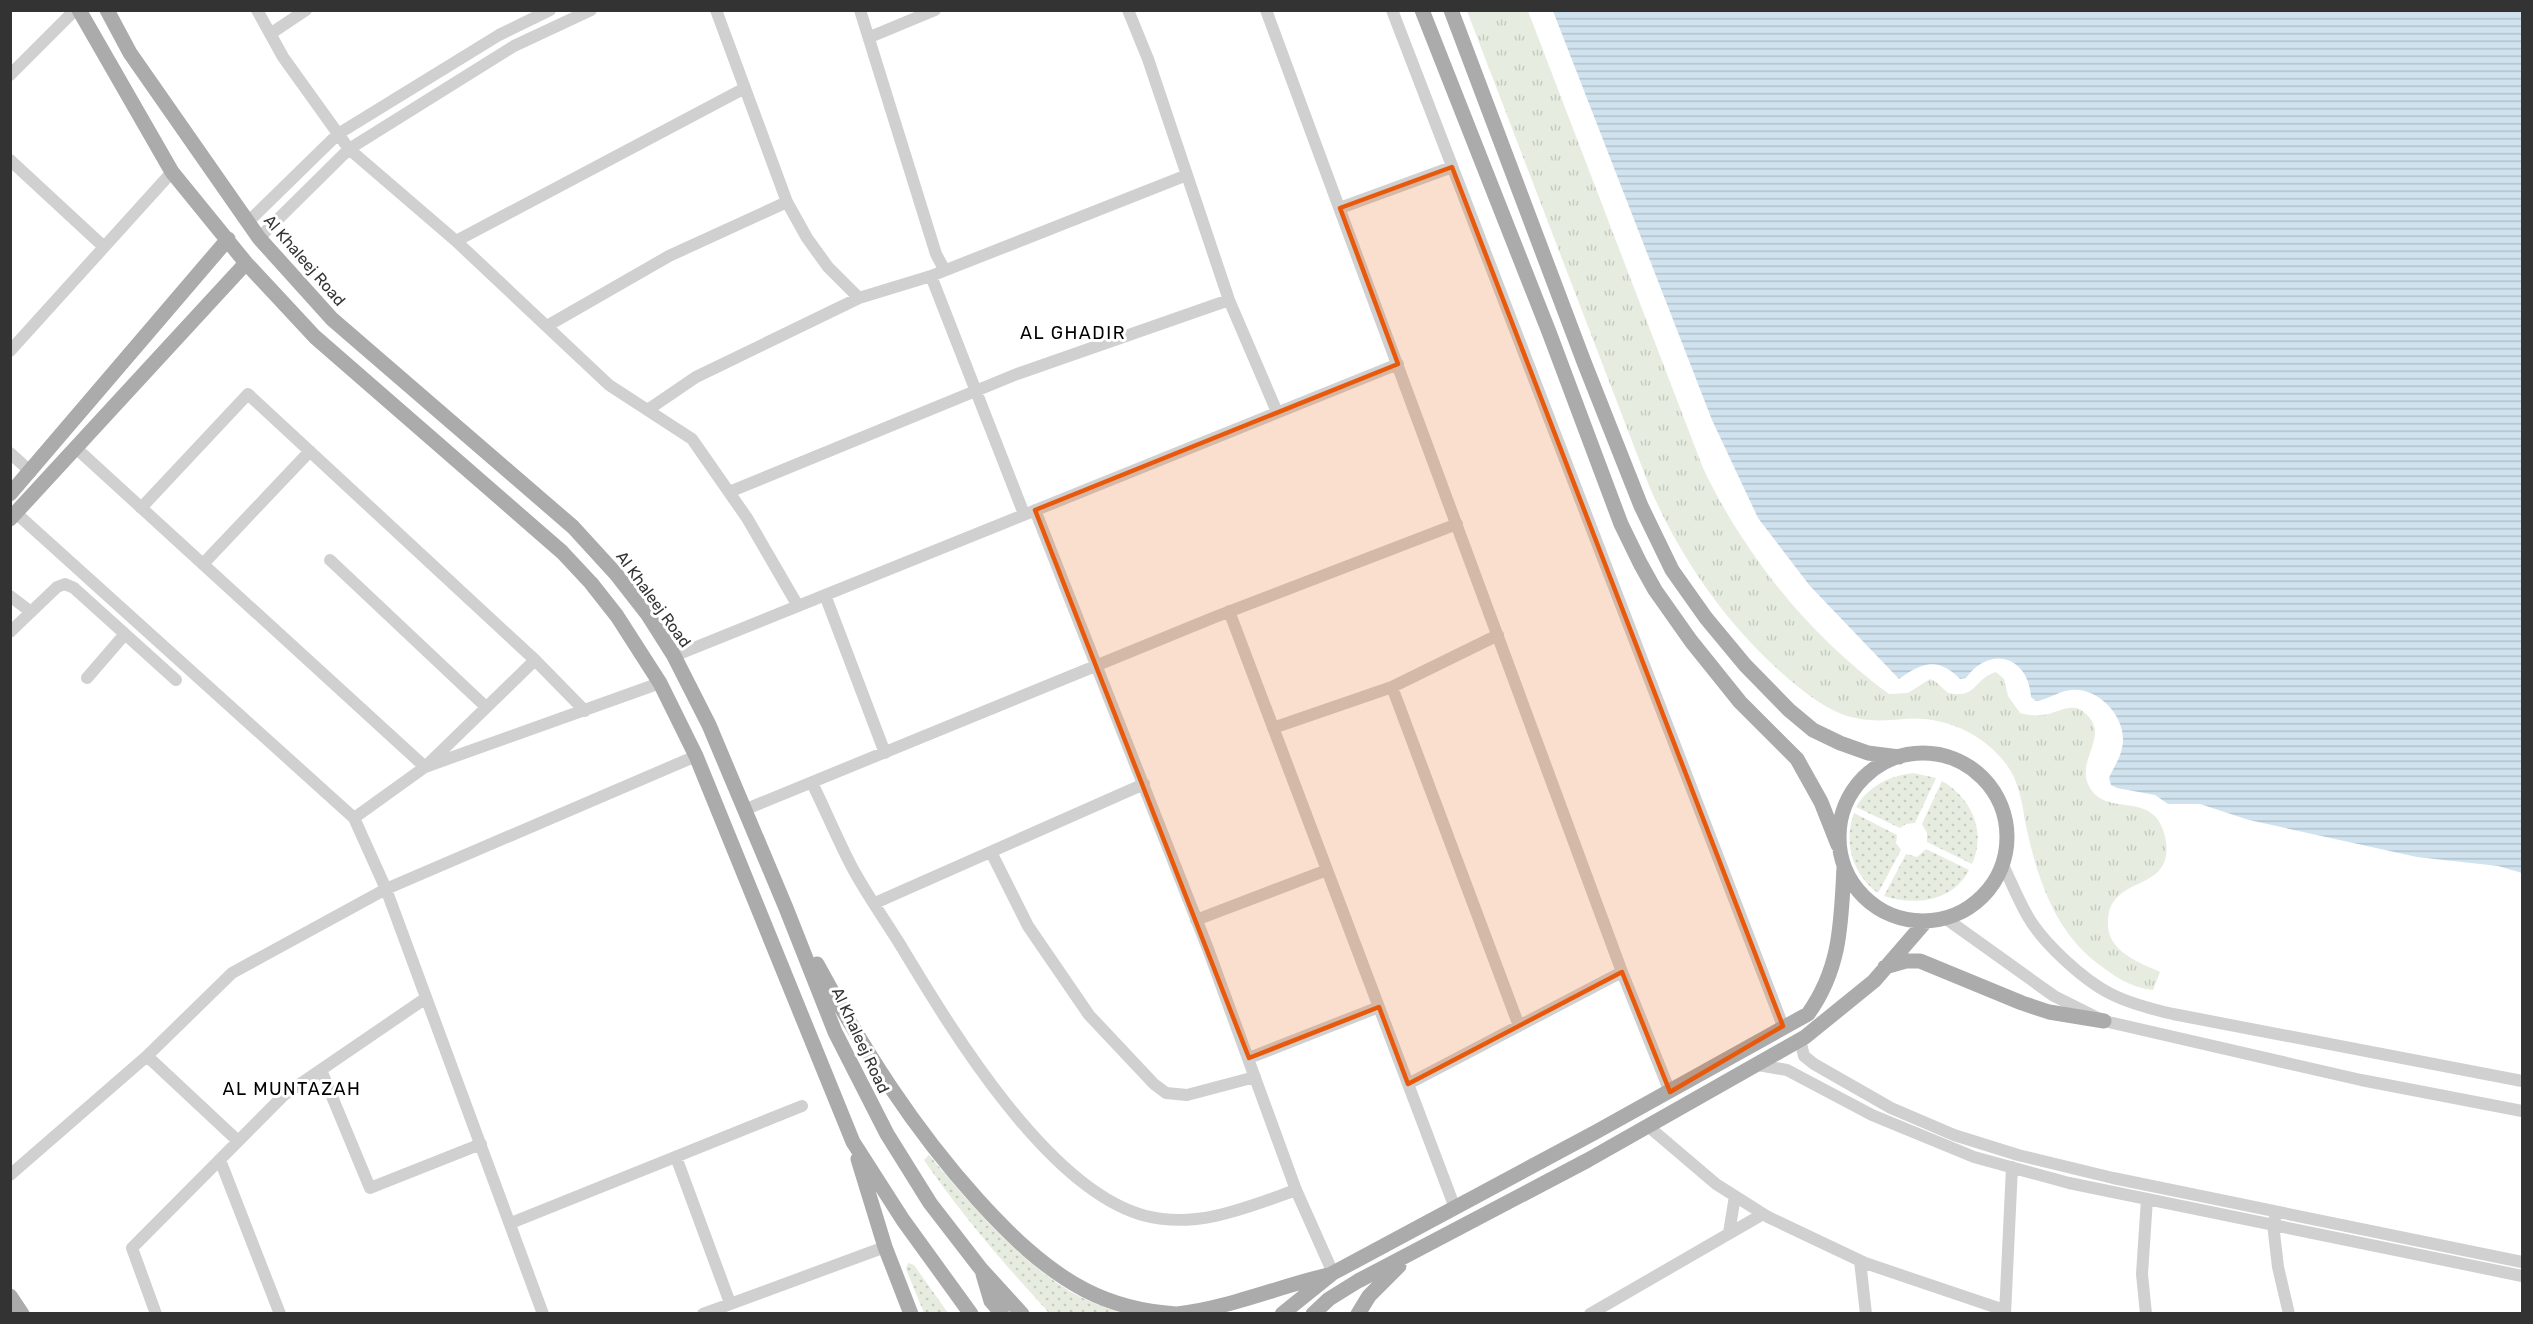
<svg xmlns="http://www.w3.org/2000/svg" width="2533" height="1324" viewBox="0 0 2533 1324" font-family="Rubik,sans-serif">
	<style>
		.grass { fill: url(#grass-dots) }
		.park { fill: url(#park-tufts) }
		.water { fill: url(#water-rules) }
		.lines { fill: none; stroke-linecap: round; stroke-linejoin: round }
		.minor { stroke: #d0d0d0; stroke-width: 12 }
		.major { stroke: #ababab; stroke-width: 15 }
		.marked { fill: #e8590c; fill-opacity: 0.2; stroke: #e8590c; stroke-width: 4.5; stroke-linejoin: round }
		.labels { text-anchor: middle; stroke-width: 6; stroke-linejoin: round; paint-order: stroke }
		.street-label { font-size: 16px; fill: #333; stroke: #fff }
		.neighbourhood-label { font-size: 18px; letter-spacing: 1.5px; fill: #000; stroke: #fff }
	</style>
	<defs>
		<pattern id="grass-dots" width="8" height="8" patternUnits="userSpaceOnUse" patternTransform="scale(1.5)"><rect width="8" height="8" fill="#e6ecdf"/><path d="M2 2h.1M6 6h.1" fill="none" stroke="#c6cbc0" stroke-width="1.8" stroke-linecap="round"/></pattern>
		<pattern id="park-tufts" width="24" height="20" patternUnits="userSpaceOnUse" patternTransform="scale(1.5)"><rect width="24" height="20" fill="#e6ecdf"/><path d="M3 7l-1-3M5 7V3M7 7l1-3M15 17l-1-3M17 17v-4M19 17l1-3" fill="none" stroke="#c6cbc0"/></pattern>
		<pattern id="water-rules" width="6" height="5" patternUnits="userSpaceOnUse" patternTransform="scale(1.5)"><rect width="6" height="5" fill="#cfe2ee"/><path d="M0 2.5h6" fill="none" stroke="#b2c2cd"/></pattern>
	</defs>
	<rect width="100%" height="100%" fill="#fff"/>
	<!-- grass -->
	<path class="grass" d="M1913,773L1936,778L1915,823L1906,824L1900,828L1856,807C1869,786 1889,776 1913,773Z
		M1942,781C1971,798 1987,831 1972,864L1927,842V833L1922,824Z
		M1854,813L1897,835L1896,843L1901,850L1878,893C1853,874 1843,844 1854,813Z
		M1926,849L1969,870C1953,902 1913,906 1884,896L1906,854L1917,857Z
		M929,1155C968,1202 1019,1261 1071,1292C1087,1301 1104,1307 1121,1313H1049C1004,1264 962,1215 924,1160Z
		M908,1263L914,1265L948,1313H924L906,1269Z"/>
	<!-- park -->
	<path class="park" d="M1467,11H1528L1703,468C1745,556 1810,636 1889,694L1908,693L1930,679L1936,682L1948,693C1978,699 1973,679 1996,672L2004,679L2008,696L2020,713C2027,715 2034,716 2042,715C2059,713 2074,699 2088,716C2109,738 2074,762 2090,788C2108,818 2154,789 2165,836C2175,885 2132,877 2114,901C2109,907 2108,916 2108,923C2107,951 2138,962 2160,972L2153,990C2131,988 2114,976 2097,963C2054,930 2037,877 2026,826C2022,802 2019,778 2002,759C1978,731 1941,716 1905,719C1889,720 1873,722 1856,718C1829,713 1804,692 1783,674C1725,622 1681,559 1650,488Z"/>
	<!-- water -->
	<path class="water" d="M1553,11H2522V873L2498,866L2417,857L2249,820L2200,804H2168L2155,795L2117,788L2111,785L2109,778C2113,768 2120,759 2122,748C2129,720 2100,687 2071,690C2058,691 2048,700 2036,701L2031,697C2028,656 1990,645 1966,678L1960,679C1938,657 1923,662 1899,679L1810,586L1758,518L1712,420Z"/>
	<g class="lines">
		<!-- minor -->
		<path class="minor" d="M257,10L283,57L349,149L456,241L609,385L692,439L747,518L798,606
			M716,10L787,202L807,238L828,267L859,298
			M860,10L936,254L944,269
			M1128,10L1148,59L1229,300L1277,412
			M1266,10L1622,972L1670,1092
			M1392,10L1783,1026
			M270,34L306,10
			M870,37L935,10
			M10,75L75,10
			M10,160L104,247
			M1340,208L1452,167
			M248,222L338,134L499,35L550,10
			M259,238L349,149L514,46L591,10
			M456,241L745,88
			M931,276L1024,514
			M547,326L669,256L787,202
			M10,351L172,172
			M649,409L696,377L859,298L931,276L1187,175
			M77,449L425,767L535,660
			M10,453L31,472
			M729,492L1017,374L1229,300
			M141,508L248,394L535,660L585,711
			M1035,510L1208,949L1296,1190L1333,1273
			M16,513L354,818L386,889L543,1314
			M330,560L486,707
			M203,564L310,451
			M825,595L885,753
			M10,596L31,612
			M1229,611L1455,1208
			M10,632L57,587L65,584L74,588L176,680
			M674,656L1398,364
			M87,678L125,634
			M1392,687L1498,635
			M1273,728L1392,687L1519,1026
			M812,783C826,811 838,841 853,869C867,895 885,920 901,946C951,1029 1048,1191 1146,1216C1198,1229 1248,1207 1296,1190
			M744,810L1215,617L1457,524
			M354,818L425,767L660,683
			M991,852L1028,926L1089,1015L1154,1084L1166,1093L1187,1095L1255,1077
			M2003,865C2011,882 2018,899 2027,915C2042,942 2083,980 2111,994C2131,1004 2151,1009 2173,1014L2522,1081
			M875,903L1144,784
			M1945,918L2054,996L2104,1021L2361,1080L2522,1111
			M1196,920L1327,870
			M1800,1040L1804,1056L1814,1064L1891,1108L1954,1135L2018,1155L2113,1178L2522,1262
			M147,1056L238,1141
			M1249,1058L1379,1007
			M1758,1065L1787,1070L1872,1115L1974,1157L2069,1183L2522,1276
			M321,1070L370,1188L481,1144
			M1408,1084L1622,972
			M1649,1127L1716,1184L1768,1217L1865,1263L2004,1310
			M676,1157L730,1303
			M220,1160L280,1314
			M10,1175L147,1056L232,973L386,889L696,756
			M2275,1218L2273,1224L2278,1267L2289,1314
			M511,1223L802,1106
			M1729,1233L1735,1196
			M1860,1261L1866,1314
			M156,1314L132,1248L284,1095L426,998
			M703,1314L885,1247
			M1590,1314L1763,1214
			M2005,1314L2012,1167
			M2146,1314L2142,1274L2147,1199"/>
		<!-- major -->
		<path class="major" d="M79,10L172,172L246,263L315,337L562,552L591,583L617,616L660,683L696,756L853,1142L903,1220L971,1314
			M107,10L130,53L259,238L332,319L573,527L616,574L648,615L674,656L709,725L786,908L835,1032L887,1134L930,1203L981,1269L1022,1314
			M1422,10L1549,332L1621,524L1640,563L1655,590L1691,641L1740,702L1797,759L1821,802L1838,845
			M1451,10L1584,362L1641,506L1672,570L1706,618L1745,665L1789,710L1813,730L1840,743L1868,753L1899,757
			M10,494L228,239
			M10,519L246,263
			M1839 837a84 84 0 1 1 168 0a84 84 0 1 1-168 0Z
			M817,964C863,1049 913,1128 978,1200C1009,1234 1043,1268 1085,1290C1114,1305 1144,1312 1176,1314
			M1885,967L1906,961H1920L2022,1003L2049,1012L2104,1021
			M858,1159L885,1247L911,1314
			M983,1274L991,1301L1002,1314
			M10,1296L22,1314
			M1177,1314C1229,1308 1277,1287 1328,1275
			M1282,1314L1333,1273L1594,1133L1808,1014C1841,968 1841,923 1844,868
			M1313,1314L1329,1299L1358,1281L1588,1160L1805,1037L1874,981L1926,921
			M1358,1314L1369,1296L1399,1266"/>
	</g>
	<!-- marked area -->
	<path class="marked" d="M1452,167L1783,1026L1670,1092L1622,972L1408,1084L1379,1007L1249,1058L1035,510L1398,364L1340,208Z"/>
	<g class="labels">
		<!-- street labels -->
		<g class="street-label">
			<text transform="translate(305 260) rotate(49)" y="6">Al Khaleej Road</text>
			<text transform="translate(654 599) rotate(54)" y="6">Al Khaleej Road</text>
			<text transform="translate(861 1040) rotate(65)" y="6">Al Khaleej Road</text>
		</g>
		<!-- neighbourhood labels -->
		<g class="neighbourhood-label">
			<text x="1073" y="339">AL GHADIR</text>
			<text x="292" y="1095">AL MUNTAZAH</text>
		</g>
	</g>
	<!-- border -->
	<rect width="2533" height="1324" fill="none" stroke="#333333" stroke-width="24"/>
</svg>
